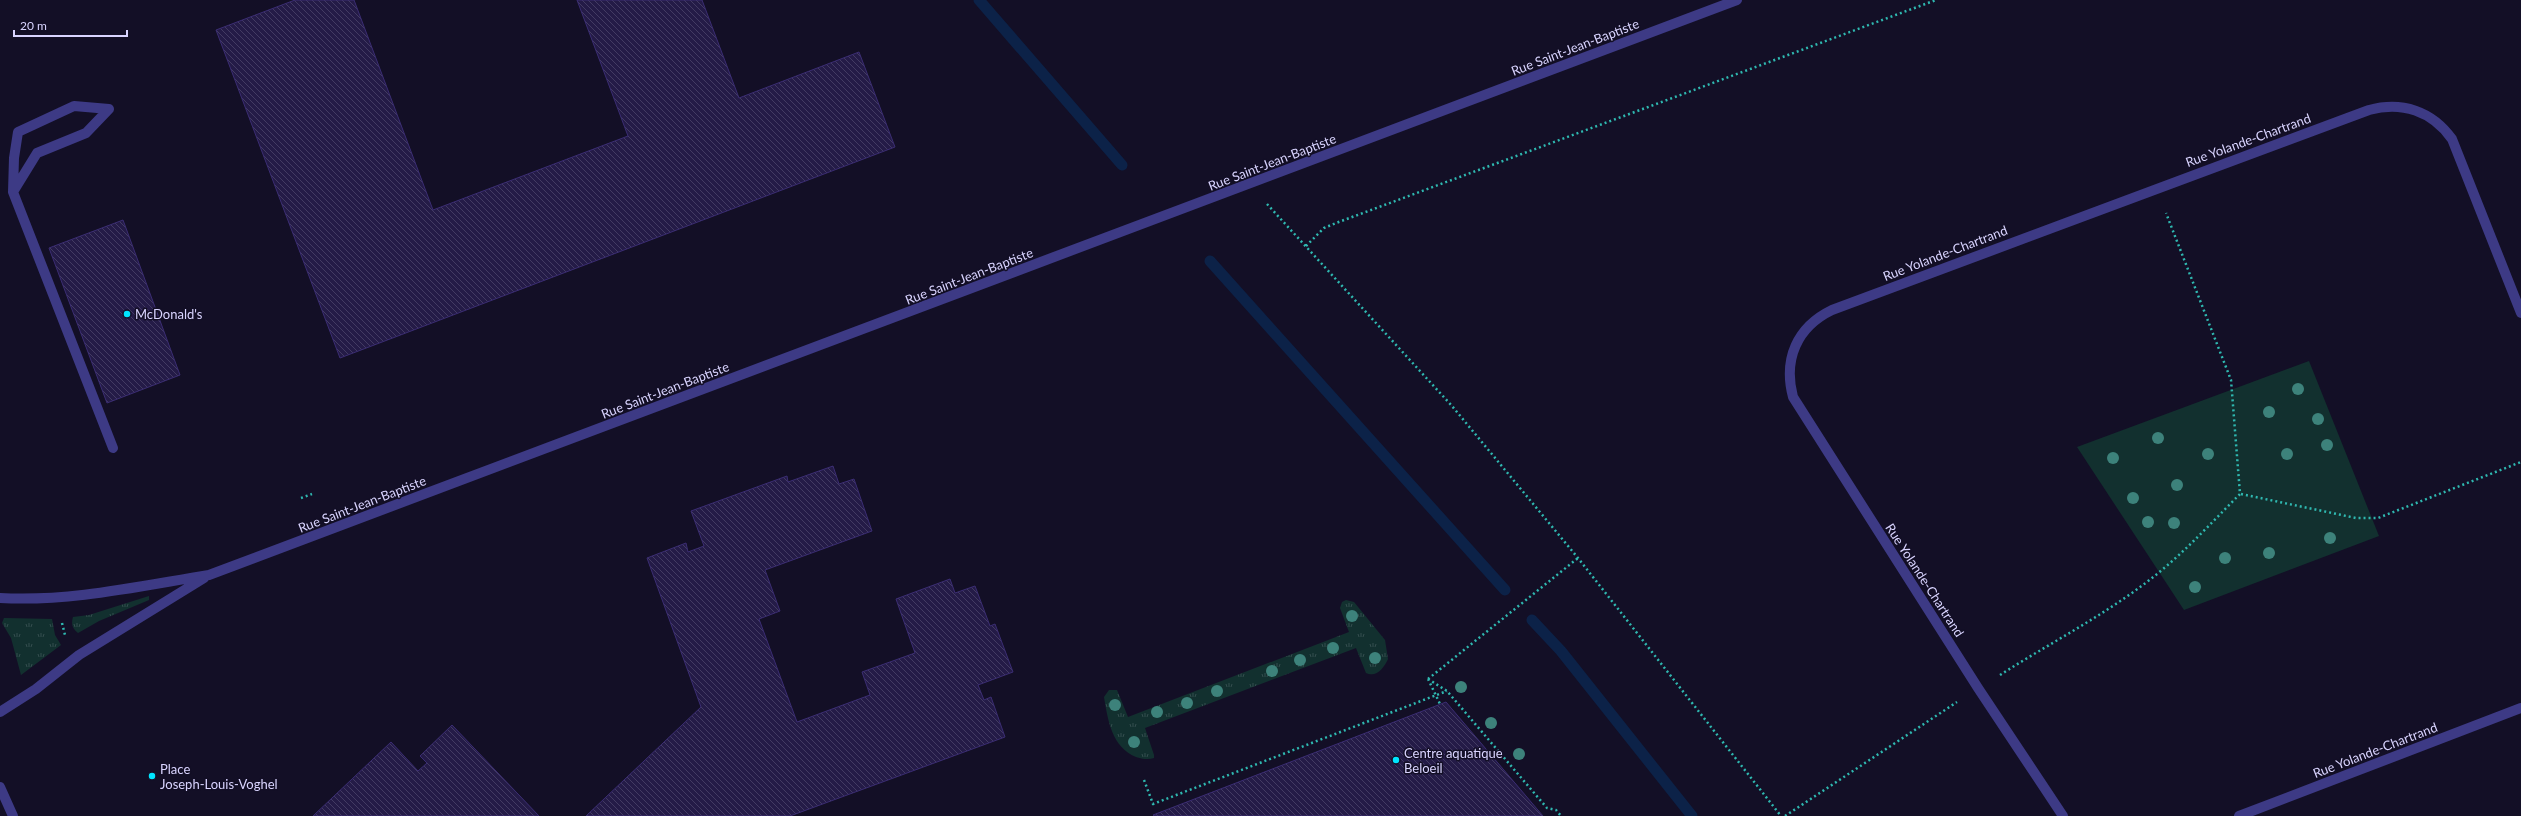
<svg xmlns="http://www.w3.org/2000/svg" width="2521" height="816" viewBox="0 0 2521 816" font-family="Lato,sans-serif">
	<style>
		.grass { fill: url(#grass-tufts) }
		.park { fill: #12302f }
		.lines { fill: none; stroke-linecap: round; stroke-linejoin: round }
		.stream { stroke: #0c2248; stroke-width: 11 }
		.building { fill: url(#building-back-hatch); stroke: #3b2d73 }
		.path { stroke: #2fb8b0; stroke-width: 2.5; stroke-dasharray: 2 3; stroke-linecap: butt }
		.minor { stroke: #3d3a85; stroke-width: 10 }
		.tree { fill: #3d827b }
		.poi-dot { fill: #00e5ff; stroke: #130f26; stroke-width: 1.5 }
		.labels { text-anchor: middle; stroke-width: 3; stroke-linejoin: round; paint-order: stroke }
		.street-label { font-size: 13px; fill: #d9d4ff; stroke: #130f26 }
		.poi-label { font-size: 13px; fill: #d9d4ff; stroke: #130f26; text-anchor: start }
	</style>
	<defs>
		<pattern id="grass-tufts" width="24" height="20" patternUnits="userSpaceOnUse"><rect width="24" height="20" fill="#12302f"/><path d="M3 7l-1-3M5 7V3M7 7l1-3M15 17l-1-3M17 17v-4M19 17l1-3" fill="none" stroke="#344d4e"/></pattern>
		<pattern id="building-back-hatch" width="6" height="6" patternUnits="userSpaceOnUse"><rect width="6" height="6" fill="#241b47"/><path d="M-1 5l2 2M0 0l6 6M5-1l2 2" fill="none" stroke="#433b63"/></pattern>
	</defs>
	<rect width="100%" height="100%" fill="#130f26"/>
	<!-- grass -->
	<path class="grass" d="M149,596V600L99,621L78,633C72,628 71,624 73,617L89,615Z
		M1346,600L1354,602L1385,640L1388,659C1384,668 1376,678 1366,673L1356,648L1145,728L1154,755V758C1148,760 1142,759 1136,757C1112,747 1108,721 1104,697L1109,690H1117L1128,717L1349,632L1340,608L1342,602Z
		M4,618L52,619L55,635L61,645L21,675L11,638L2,623Z"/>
	<!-- park -->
	<path class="park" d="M2309,361L2379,536L2184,610L2077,447Z"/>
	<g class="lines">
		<!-- stream -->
		<path class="stream" d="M979,0L1122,165
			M1210,261L1505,590
			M1532,620L1561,651L1692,816"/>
	</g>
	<!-- building -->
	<path class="building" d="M295,0H354L433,210L628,136L577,0H702L739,98L859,52L895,147L340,358L216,30Z
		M123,220L180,375L107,403L49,248Z
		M833,466L839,484L854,479L872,531L765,570L780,611L759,619L797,722L870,695L862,672L915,653L896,599L950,579L955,593L975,586L990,626L995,624L1013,672L978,685L984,700L991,697L1005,737L790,816H586L701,707L647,558L686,543L688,552L704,546L691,511L787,476L788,482Z
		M1446,702L1543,816H1154L1153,815Z
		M452,725L539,816H313L391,742L418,771L427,763L420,756Z"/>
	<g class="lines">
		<!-- path -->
		<path class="path" d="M1267,204L1452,406L1578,558L1781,816
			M1306,246L1324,228L1336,223L1936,0
			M2241,494L2356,518H2378L2521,462
			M301,498L312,494
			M62,623L65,635
			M2000,675C2050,643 2105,615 2152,578C2184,553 2212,522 2240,494L2231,380L2166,213
			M1428,679L1447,691L1547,808L1556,810L1561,816
			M1428,679L1578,558
			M1428,679L1440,704
			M1144,780L1153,804L1447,691
			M1785,816L1957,702"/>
		<!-- minor -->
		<path class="minor" d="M109,109L74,106L18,132L14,158L13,192L113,448
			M13,192L37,153L86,133L109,109
			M0,598C70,602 140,586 209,575L1737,0
			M0,712L36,689L79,655L204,578
			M0,787L13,816
			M2063,816L1978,688L1793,397C1783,359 1797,327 1832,310L2369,110C2402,101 2432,111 2452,139L2521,313
			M2239,816L2521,708"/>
	</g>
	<!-- trees -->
	<g class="tree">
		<circle cx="2298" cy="389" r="6"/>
		<circle cx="2269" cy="412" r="6"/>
		<circle cx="2318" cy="419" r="6"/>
		<circle cx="2158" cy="438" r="6"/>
		<circle cx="2327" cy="445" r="6"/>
		<circle cx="2208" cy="454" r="6"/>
		<circle cx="2287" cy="454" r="6"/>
		<circle cx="2113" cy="458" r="6"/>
		<circle cx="2177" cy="485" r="6"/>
		<circle cx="2133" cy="498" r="6"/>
		<circle cx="2148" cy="522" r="6"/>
		<circle cx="2174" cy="523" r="6"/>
		<circle cx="2330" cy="538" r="6"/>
		<circle cx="2269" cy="553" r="6"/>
		<circle cx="2225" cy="558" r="6"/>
		<circle cx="2195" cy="587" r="6"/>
		<circle cx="1352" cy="616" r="6"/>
		<circle cx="1333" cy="648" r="6"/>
		<circle cx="1375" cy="658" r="6"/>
		<circle cx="1300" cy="660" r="6"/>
		<circle cx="1272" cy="671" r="6"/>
		<circle cx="1461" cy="687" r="6"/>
		<circle cx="1217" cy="691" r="6"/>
		<circle cx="1187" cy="703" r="6"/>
		<circle cx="1115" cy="705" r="6"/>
		<circle cx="1157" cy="712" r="6"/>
		<circle cx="1491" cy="723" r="6"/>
		<circle cx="1134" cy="742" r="6"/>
		<circle cx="1519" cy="754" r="6"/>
	</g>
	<!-- markers -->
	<g class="poi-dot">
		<circle cx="127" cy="314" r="4"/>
		<circle cx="1396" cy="760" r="4"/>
		<circle cx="152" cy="776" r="4"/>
	</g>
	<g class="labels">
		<!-- street labels -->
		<g class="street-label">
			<text transform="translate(1575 47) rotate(-21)" y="5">Rue Saint-Jean-Baptiste</text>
			<text transform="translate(2248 140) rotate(-20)" y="5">Rue Yolande-Chartrand</text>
			<text transform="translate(1272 162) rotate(-21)" y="5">Rue Saint-Jean-Baptiste</text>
			<text transform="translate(1945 253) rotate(-21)" y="5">Rue Yolande-Chartrand</text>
			<text transform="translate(969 276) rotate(-21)" y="5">Rue Saint-Jean-Baptiste</text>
			<text transform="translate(665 390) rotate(-21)" y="5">Rue Saint-Jean-Baptiste</text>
			<text transform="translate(362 504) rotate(-21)" y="5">Rue Saint-Jean-Baptiste</text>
			<text transform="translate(1925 580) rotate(57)" y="5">Rue Yolande-Chartrand</text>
			<text transform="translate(2375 750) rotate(-21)" y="5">Rue Yolande-Chartrand</text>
		</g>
		<!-- poi labels -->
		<g class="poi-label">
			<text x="135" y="319">McDonald's</text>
			<text x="1404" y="758">Centre aquatique<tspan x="1404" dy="15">Beloeil</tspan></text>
			<text x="160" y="774">Place<tspan x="160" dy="15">Joseph-Louis-Voghel</tspan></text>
		</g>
	</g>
	<!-- scale -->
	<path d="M14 30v6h113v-6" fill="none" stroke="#d9d4ff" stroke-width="2"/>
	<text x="20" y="30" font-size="12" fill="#d9d4ff" stroke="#130f26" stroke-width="3" paint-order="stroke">20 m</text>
</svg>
